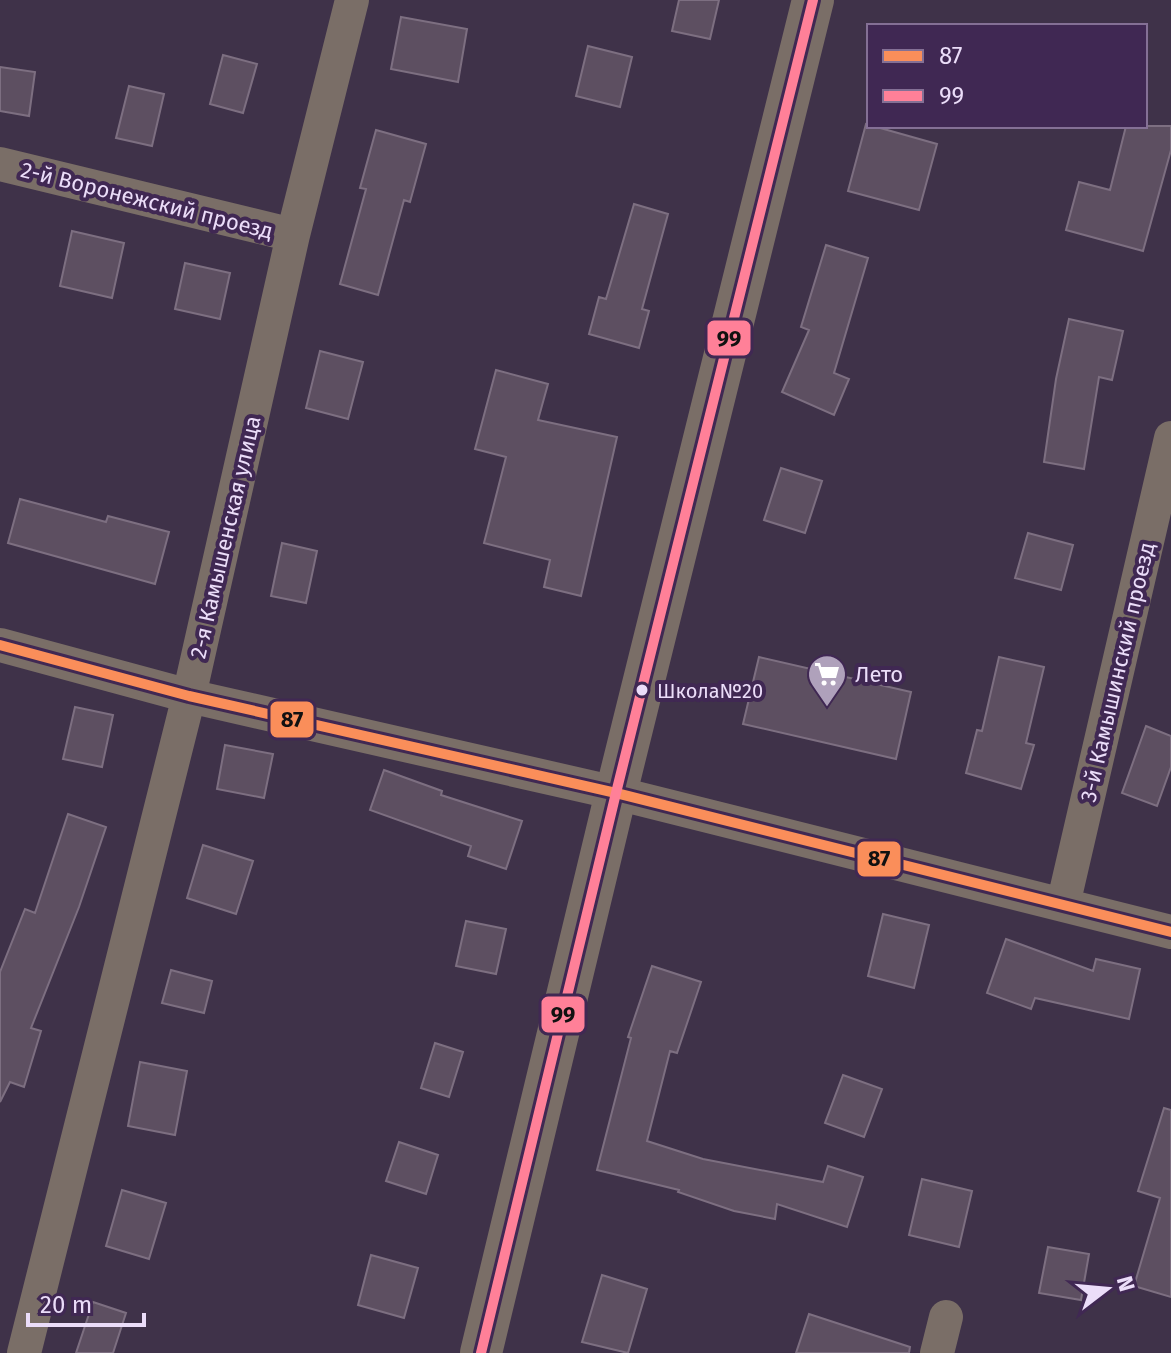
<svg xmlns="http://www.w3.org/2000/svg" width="1171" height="1353" viewBox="0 0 1171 1353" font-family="'Fira Sans',sans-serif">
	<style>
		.building { fill: #5d4f61; stroke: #7d6f81; stroke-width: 2 }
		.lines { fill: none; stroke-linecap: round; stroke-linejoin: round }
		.minor { stroke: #7a6e67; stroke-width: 34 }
		.tertiary { stroke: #7a6e67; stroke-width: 42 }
		.bus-1-casing { stroke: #402853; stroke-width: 16 }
		.bus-2-casing { stroke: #402853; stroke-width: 16 }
		.bus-1 { stroke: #fa8e5a; stroke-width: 10 }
		.bus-2 { stroke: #ff8098; stroke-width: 10 }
		.bus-dot { fill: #ebddf9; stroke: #402853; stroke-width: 3 }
		.labels { text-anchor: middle; stroke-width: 8; stroke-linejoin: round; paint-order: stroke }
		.bus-label { font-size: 20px; fill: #ebddf9; stroke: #402853; text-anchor: start }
		.street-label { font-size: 22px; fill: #ebddf9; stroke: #402853 }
		.poi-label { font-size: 22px; fill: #ebddf9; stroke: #402853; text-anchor: start }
		.line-badge { stroke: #402853; stroke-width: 3 }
		.pale-badge-label { font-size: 22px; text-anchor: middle; font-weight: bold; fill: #111 }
	</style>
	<rect width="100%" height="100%" fill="#3f3249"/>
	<!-- building -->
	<path class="building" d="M679,0H719L710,39L672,31Z
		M401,17L467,29L458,82L391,69Z
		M588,46L632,57L620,107L576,96Z
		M223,55L257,64L243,113L210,104Z
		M0,67L35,72L29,116L0,111Z
		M129,86L164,94L152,146L116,138Z
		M866,124L937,144L919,210L848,191Z
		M1126,126H1171V150L1143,251L1066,230L1079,182L1110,190Z
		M376,130L426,144L410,202L404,200L378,295L340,284L366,189L360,188Z
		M634,204L668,214L642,309L649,311L639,348L589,334L599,297L606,299Z
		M72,231L124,243L112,298L60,286Z
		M826,245L868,258L834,373L849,379L834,415L782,392L809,330L801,327Z
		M185,263L230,273L220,319L175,309Z
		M1069,319L1123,331L1112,380L1099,377L1084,469L1044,462L1056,379Z
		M320,351L363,362L348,419L306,408Z
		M496,370L548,384L538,420L617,437L581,596L544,587L550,560L484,543L506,457L475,449Z
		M781,468L822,481L805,533L764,520Z
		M20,499L106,522L108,516L169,532L155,584L8,543Z
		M1028,533L1073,545L1061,590L1015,578Z
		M282,543L317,551L306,603L271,596Z
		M759,657L911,692L896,759L743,724Z
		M999,657L1044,667L1026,743L1034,745L1021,789L966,773L977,730L982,731Z
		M75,707L113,715L102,767L63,759Z
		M1146,726L1171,736V767L1157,806L1122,793Z
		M225,745L273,754L264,798L217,789Z
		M384,770L442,791L441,795L522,821L506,869L468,856L471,846L370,810Z
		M68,814L106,827L79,907L31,1028L41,1031L24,1087L10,1082L0,1102V972L25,909L35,913Z
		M203,845L253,861L236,914L187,898Z
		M883,914L929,925L914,988L868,976Z
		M466,921L506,929L496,974L456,966Z
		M1006,939L1093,971L1096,959L1140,969L1129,1019L1035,998L1031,1009L987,993Z
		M652,966L701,982L677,1053L670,1051L647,1141L703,1159L823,1182L828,1166L863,1177L847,1227L777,1204L775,1219L734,1211L678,1192L679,1190L597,1170L631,1038L628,1037Z
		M171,970L212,981L204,1013L162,1003Z
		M435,1043L463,1052L449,1097L421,1088Z
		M140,1062L187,1071L175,1135L128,1126Z
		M843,1075L882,1089L864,1137L825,1123Z
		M1164,1108L1171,1110V1297L1134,1286L1160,1198L1138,1191Z
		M399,1142L438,1155L426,1194L386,1181Z
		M922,1179L972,1191L959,1247L909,1235Z
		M122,1190L166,1203L149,1259L106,1246Z
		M1048,1247L1089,1254L1081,1300L1039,1293Z
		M371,1255L418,1268L404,1318L358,1305Z
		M602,1275L647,1289L628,1353L582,1342Z
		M93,1302L126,1313L113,1353H76Z
		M809,1314L910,1347L909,1353H796Z"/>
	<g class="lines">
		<!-- minor -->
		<path class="minor" d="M0,164L293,235
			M0,645L189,696L616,793L1171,932
			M1063,905L1171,438
			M24,1353L189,696L293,235L352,0
			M937,1353L946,1317"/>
		<!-- tertiary -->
		<path class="tertiary" d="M481,1353L616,793L813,0"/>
		<!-- bus-1 casing -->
		<g class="bus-1-casing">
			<path id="bus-1" d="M0,645L189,696L616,793L1171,932"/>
		</g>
		<!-- bus-2 casing -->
		<g class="bus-2-casing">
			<path id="bus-2" d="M481,1353L616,793L813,0"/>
		</g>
		<!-- bus-1 -->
		<use href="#bus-1" class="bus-1"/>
		<!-- bus-2 -->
		<use href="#bus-2" class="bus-2"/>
	</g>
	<!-- icons -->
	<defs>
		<g id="supermarket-pin" transform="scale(2)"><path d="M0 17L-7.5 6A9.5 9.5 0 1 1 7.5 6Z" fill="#afa1bb" stroke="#402853"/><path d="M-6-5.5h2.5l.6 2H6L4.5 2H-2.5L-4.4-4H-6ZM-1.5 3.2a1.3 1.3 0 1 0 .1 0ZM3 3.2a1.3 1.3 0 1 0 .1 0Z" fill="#fff"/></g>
	</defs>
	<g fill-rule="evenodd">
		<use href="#supermarket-pin" x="827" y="674"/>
	</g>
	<!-- markers -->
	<circle class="bus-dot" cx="642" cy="690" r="7"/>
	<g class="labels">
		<!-- bus labels -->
		<g class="bus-label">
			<text x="657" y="698">Школа№20</text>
		</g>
		<!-- street labels -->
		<g class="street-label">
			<text transform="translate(147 200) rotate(14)" y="8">2-й Воронежский проезд</text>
			<text transform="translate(225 537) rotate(-77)" y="8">2-я Камышенская улица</text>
			<text transform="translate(1117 672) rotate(-77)" y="8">3-й Камышинский проезд</text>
		</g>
		<!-- poi labels -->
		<g class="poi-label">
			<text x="855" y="682">Лето</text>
		</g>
	</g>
	<g class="line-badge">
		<rect x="706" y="319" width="46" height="38" rx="8" fill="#ff8098"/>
		<rect x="269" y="700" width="46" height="39" rx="8" fill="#fa8e5a"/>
		<rect x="856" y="840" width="46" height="38" rx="8" fill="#fa8e5a"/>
		<rect x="540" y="995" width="46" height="39" rx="8" fill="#ff8098"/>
	</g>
	<g class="pale-badge-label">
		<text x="729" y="346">99</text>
		<text x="292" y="727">87</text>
		<text x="879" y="866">87</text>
		<text x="563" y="1022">99</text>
	</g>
	<!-- legend -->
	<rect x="867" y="24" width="280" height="104" fill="#402853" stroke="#847095" stroke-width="2"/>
	<rect x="883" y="50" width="40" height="12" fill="#fa8e5a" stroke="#847095" stroke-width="2"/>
	<text x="939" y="64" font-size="24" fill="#ebddf9">87</text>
	<rect x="883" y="90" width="40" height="12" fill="#ff8098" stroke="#847095" stroke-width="2"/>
	<text x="939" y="104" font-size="24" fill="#ebddf9">99</text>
	<!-- north arrow -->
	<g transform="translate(1107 1289) rotate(74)" stroke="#402853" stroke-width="6" paint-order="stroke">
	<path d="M0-6L14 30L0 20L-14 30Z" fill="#ebddf9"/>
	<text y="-12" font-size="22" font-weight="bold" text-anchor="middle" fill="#ebddf9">N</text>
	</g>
	<!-- scale -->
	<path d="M28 1313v12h116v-12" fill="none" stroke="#ebddf9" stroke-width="4"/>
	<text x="40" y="1313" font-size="24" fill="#ebddf9" stroke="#402853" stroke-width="6" paint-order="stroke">20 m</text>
</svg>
